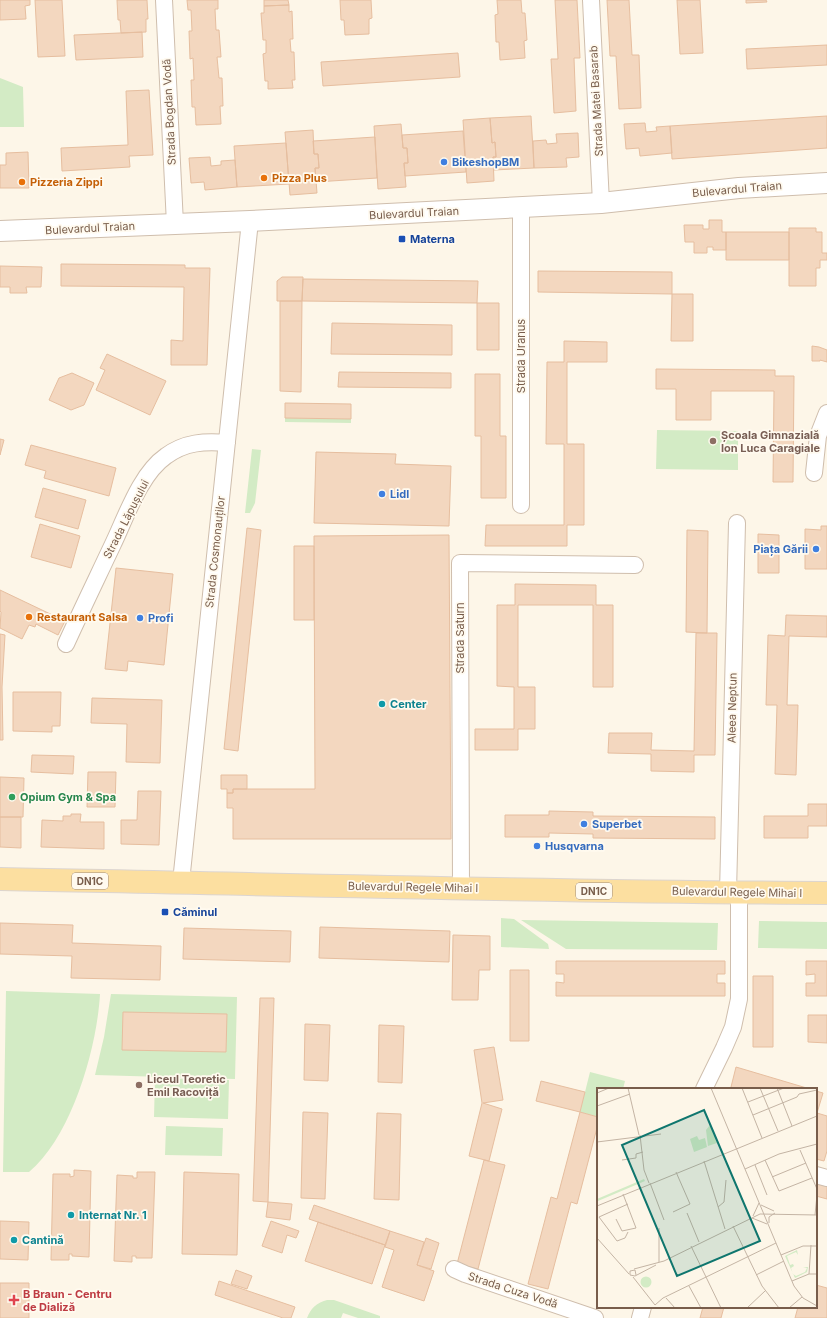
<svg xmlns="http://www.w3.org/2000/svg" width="827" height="1318" viewBox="0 0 827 1318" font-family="Inter,sans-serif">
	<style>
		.green { fill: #d3ebc5 }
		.building { fill: #f3d7bf; stroke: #e6be9f }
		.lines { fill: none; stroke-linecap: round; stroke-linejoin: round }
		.minor-casing { stroke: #cfbead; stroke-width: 18 }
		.tertiary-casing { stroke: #cfbead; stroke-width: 22 }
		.primary-casing { stroke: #dcd5d0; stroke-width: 24 }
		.minor { stroke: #fff; stroke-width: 16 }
		.tertiary { stroke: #fff; stroke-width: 20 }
		.primary { stroke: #fcdfa0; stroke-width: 22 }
		.shop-dot { fill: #3f7fe0; stroke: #fffaef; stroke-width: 1.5 }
		.food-dot { fill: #e8710a; stroke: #fffaef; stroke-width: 1.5 }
		.transit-dot { fill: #1a4fb4; stroke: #fffaef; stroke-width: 1.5 }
		.education-dot { fill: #8d6e63; stroke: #fffaef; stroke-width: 1.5 }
		.culture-dot { fill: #0f9aa8; stroke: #fffaef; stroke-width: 1.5 }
		.leisure-dot { fill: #2e9e5b; stroke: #fffaef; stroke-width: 1.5 }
		.health-dot { fill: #e0444e; stroke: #fffaef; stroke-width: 1.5 }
		.labels { text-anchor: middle; stroke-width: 3.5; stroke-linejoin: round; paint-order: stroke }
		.shield { fill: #fffaef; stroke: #a08c7c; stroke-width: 1 }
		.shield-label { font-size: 10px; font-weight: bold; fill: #785d4b }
		.street-label { font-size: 11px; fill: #785d4b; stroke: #fffaef }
		.shop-label { font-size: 11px; font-weight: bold; fill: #366cbe; stroke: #fffaef; text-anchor: start }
		.food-label { font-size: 11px; font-weight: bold; fill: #c56008; stroke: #fffaef; text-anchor: start }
		.transit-label { font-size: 11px; font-weight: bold; fill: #164399; stroke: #fffaef; text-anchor: start }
		.education-label { font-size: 11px; font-weight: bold; fill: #785e54; stroke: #fffaef; text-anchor: start }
		.culture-label { font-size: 11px; font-weight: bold; fill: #0d838f; stroke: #fffaef; text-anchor: start }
		.leisure-label { font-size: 11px; font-weight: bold; fill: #27864d; stroke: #fffaef; text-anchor: start }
		.health-label { font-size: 11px; font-weight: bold; fill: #be3a42; stroke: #fffaef; text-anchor: start }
		.inset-road { fill: none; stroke: #c4b4a4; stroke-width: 1 }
		.view { fill: #0f766e; fill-opacity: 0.15; stroke: #0f766e; stroke-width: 2 }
		.inset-edge { fill: none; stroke: #785d4b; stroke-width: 2 }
	</style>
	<rect width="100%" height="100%" fill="#fdf6e8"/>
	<!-- green -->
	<path class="green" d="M0,78L23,87L24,127H0Z
		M285,418L351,419V423L285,422Z
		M657,430L738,431V470L656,469Z
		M252,449L261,450L255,503L250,513H245Z
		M501,918L514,919L548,944L549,949L501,947Z
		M521,920L718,923L717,950L566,949Z
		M759,921L827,922V949L758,948Z
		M6,991L100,994C97,1048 72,1136 29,1172H3Z
		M111,994L237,997L235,1079L95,1075L104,1037Z
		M590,1072L625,1081L623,1089H598V1117L580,1112Z
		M155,1078L229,1080L228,1119L154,1117Z
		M166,1126L223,1128L222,1156L165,1155Z
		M327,1300H334L380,1316V1318H358L343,1313L341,1318H307C311,1308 316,1303 327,1300Z"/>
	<!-- building -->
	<path class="building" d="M0,0H30V5L25,6L26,19L0,20Z
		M35,0H62L65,56L38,57Z
		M117,0H147L148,19H146V32L121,33L120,20H118Z
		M187,0H218V9H215L216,30H219L221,57H217L219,78H222L223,106H220L221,124L196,125L195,107H192L191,80H194L193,58L190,59L189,31H192L191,10H188Z
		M264,0H288L289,5L264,6Z
		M340,0H371L372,18L369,19V34L345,35L344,20H341Z
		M497,0H521L522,13H525L527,40L524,41L525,58L500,60L499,42H496L495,15L498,14Z
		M555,0H577L580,58H574L576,111L554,113L551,59H558Z
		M607,0H629L632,55H639L641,108L619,109L616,56H610Z
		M677,0H700L703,53L680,54Z
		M746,0H766L767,2L746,3Z
		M289,5V12L292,11L293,39H290L291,52H294L295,80H292L293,88L268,89V81H265L263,54L266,53V40H263L261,13H264V6Z
		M142,32L143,57L76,60L74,35Z
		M827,45V65L747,69L746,49Z
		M458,53L460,77L323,86L321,62Z
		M149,90L153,155L129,156L130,167L62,171L61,148L128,145L126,91Z
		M531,116L534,168L494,170L493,157H496L495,142L492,143L490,118Z
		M827,116V148L672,159L670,126Z
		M490,118L492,143L495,142L496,157H493L494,181L467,183L463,120Z
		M645,123L646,132L657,131L656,127L670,126L672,153L640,156L639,148L626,149L624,124Z
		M401,124L403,148H407L408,163H404L406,187L378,189L374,126Z
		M313,130L314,154H318L319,168H315L317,193L290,195L285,132Z
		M463,131L466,172L405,176L404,163H408L407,148H403L402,135Z
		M578,133L579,157L566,158L567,167L534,168L533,141L546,140L547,144L557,143L556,134Z
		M375,137L377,178L316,182L315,168H319L318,154H314L313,141Z
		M286,143L289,184L237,187L234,146Z
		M28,152L29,188H0V165H6V153Z
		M210,157L211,166L221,165V161L235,160L237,187L205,190L204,182L191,183L189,158Z
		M709,220H722V232H726V250H713V247H707V253H694V242H685L684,225H703V229H709Z
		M789,228H816V232H822V253H827V260H820V268H816V286H789Z
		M726,232H789V260H726Z
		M61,264L185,265V268H210L207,365H171V340L183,341L184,287L61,286Z
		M0,266L42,267L41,287H26L27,293H10V287H0Z
		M538,271L672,272V294L538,292Z
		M282,277H303L302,301H277V281Z
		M303,279L478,281L477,303L302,301Z
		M672,294H693V341H671Z
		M280,301H302L301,392L280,391Z
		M477,303H499V350H477Z
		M332,323L452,325V355L331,354Z
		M564,341L607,342V362H567V444H584V525H567V546H485L486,525H564V444H546L547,362H564Z
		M812,346L819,347L827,350V362L820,360V361H812Z
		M107,354L166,381L150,415L96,390L105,370L100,368Z
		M656,369L775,370V376H794L793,482H773L774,391H711V420H676V389H656Z
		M339,372L451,373V388L338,387Z
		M72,373L94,383L84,405L71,410L49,400L59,378Z
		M475,374H500V436H506V498H481V436H475Z
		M285,403L351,404V419L285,418Z
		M0,439L4,440L0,455Z
		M31,445L116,468L109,496L44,478L46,471L25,465Z
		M316,452L396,454L395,464L451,466L449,526L314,523Z
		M43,488L86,500L78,529L35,517Z
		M40,524L80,536L71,568L31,557Z
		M821,526H827V569H805V529L821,530Z
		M247,528L261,530L238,751L224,749Z
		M687,530L708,531L707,633L686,632Z
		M758,534L779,535V573H758Z
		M449,535L451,839H233V808H227V793H233V789H315L314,536Z
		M294,546H314V620H294Z
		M116,568L173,574L164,665L128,661L127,671L105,669Z
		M515,584L596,585V605H613V687H593V605H518V687H535V729H518V750H475V729H514V687L497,686V605H515Z
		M0,590L65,621L58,635L36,624L35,627L29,625L22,639L0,628L1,612L0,611Z
		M786,615L827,616V637L789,636L787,705H798L796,775L775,774L777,705H766L768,635L785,636Z
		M696,633H717L715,755H694V772L651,771V754L608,753L609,733H652L651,750L694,751Z
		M0,634L5,635L2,687L3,740H0Z
		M13,692H61L60,726H52V732L13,731Z
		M92,698L162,700L160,763L126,762L127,724L91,723Z
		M32,755L74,756L73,774L31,772Z
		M88,772H116L115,807H87Z
		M221,775H247V789H233V793H227V789H221Z
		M0,777L24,778L23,817H0Z
		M138,791H161L159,845L121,844V820H137Z
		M808,804H827V826H808V838H764V816H808Z
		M549,811L593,812V816L715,817V839L593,838V834L549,833V837H505V815H549Z
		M71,814H81L80,822H104V849L41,847L42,820L63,821V816H71Z
		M0,817H21V848L0,847Z
		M0,923L73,925L72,943L161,946L160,980L71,978L72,956L0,954Z
		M320,927L450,931L449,962L319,958Z
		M184,928L291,931L290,962L183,959Z
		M453,935L490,936V970H479L478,1000H452Z
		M556,961H725V974H717V983H725V996H556V982L564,983V974H556Z
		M806,961H827V996H806V983H815V974L806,975Z
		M510,970H529V1041H510Z
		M753,976H773V1047H753Z
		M260,998H274L268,1202L253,1201Z
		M123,1012L227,1014L226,1052L122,1050Z
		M808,1015H827V1043L808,1042Z
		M305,1024L330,1025L328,1081L304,1080Z
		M379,1025L404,1026L402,1083L378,1082Z
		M494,1047L503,1100L483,1103L502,1109L489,1161L469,1156L482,1103L474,1050Z
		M736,1067L810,1089H736L731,1087Z
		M541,1081L585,1092L580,1112L598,1117V1124L577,1204L571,1202L548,1289L528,1284L551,1197L557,1199L580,1112L536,1101Z
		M816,1091L823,1093L817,1113L827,1116V1151L824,1161L816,1159Z
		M303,1112L328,1113L325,1199L301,1198Z
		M377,1113L401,1114L399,1200L374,1199Z
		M484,1160L505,1165L478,1269L457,1264Z
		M74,1170L91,1171L89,1257L72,1256V1254H69V1260H51L53,1174H70V1177L74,1176Z
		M137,1172H155L152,1258H136V1256H132V1262L114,1261L117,1175L133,1176V1178H137Z
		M184,1172L239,1174L237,1255L182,1254Z
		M816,1183L827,1186V1199L816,1196Z
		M268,1202L292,1204L290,1220L266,1217Z
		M314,1205L390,1231L385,1245L309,1219Z
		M0,1221L29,1222L28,1260L0,1259Z
		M271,1221L299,1231L296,1238L287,1235L282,1253L262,1246Z
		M318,1222L385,1245L372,1284L305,1261Z
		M390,1231L424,1242L417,1265L434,1271L424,1301L382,1287L394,1250L385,1247Z
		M426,1238L439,1243L431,1269L417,1265Z
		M236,1270L252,1276L247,1289L231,1284Z
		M219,1281L295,1307L291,1318H283L215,1295Z
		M0,1283H29V1318H0Z
		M816,1285L827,1288V1318H795L798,1307H816Z
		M703,1307H724L721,1318H700Z"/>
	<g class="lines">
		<!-- minor casing -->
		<g class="minor-casing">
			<path id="minor" d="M164,0L175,224
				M591,0L601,203
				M814,473L818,436L827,413
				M521,505V207
				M66,644C81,611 97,578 113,544C126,517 140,474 166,456C185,442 205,441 227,443
				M181,882L250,221
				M461,889L460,563L635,565
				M728,893L737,523
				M704,1089L724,1048L733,1027L739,999V893
				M816,1175L827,1178
				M454,1269L465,1274L595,1318
				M640,1318L643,1307"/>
		</g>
		<!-- tertiary casing -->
		<g class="tertiary-casing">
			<path id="tertiary" d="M0,231L250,221L601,203L739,188L827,183"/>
		</g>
		<!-- primary casing -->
		<g class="primary-casing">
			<path id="primary" d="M0,879C276,884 551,892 827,893"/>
		</g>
		<!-- minor -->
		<use href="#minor" class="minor"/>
		<!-- tertiary -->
		<use href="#tertiary" class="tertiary"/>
		<!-- primary -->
		<use href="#primary" class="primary"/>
	</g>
	<!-- markers -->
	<g class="shop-dot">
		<circle cx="444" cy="162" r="4"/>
		<circle cx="382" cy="494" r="4"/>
		<circle cx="816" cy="549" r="4"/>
		<circle cx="140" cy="618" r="4"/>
		<circle cx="584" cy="824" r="4"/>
		<circle cx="537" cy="846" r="4"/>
	</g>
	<g class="food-dot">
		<circle cx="264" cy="178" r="4"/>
		<circle cx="22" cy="182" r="4"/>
		<circle cx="29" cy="617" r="4"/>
	</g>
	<g class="transit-dot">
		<rect x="398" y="235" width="8" height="8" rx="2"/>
		<rect x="161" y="908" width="8" height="8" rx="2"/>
	</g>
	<g class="education-dot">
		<circle cx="713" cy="441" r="4"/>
		<circle cx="139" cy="1085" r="4"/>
	</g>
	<g class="culture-dot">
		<circle cx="382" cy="704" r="4"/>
		<circle cx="71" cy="1215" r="4"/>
		<circle cx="14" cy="1240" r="4"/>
	</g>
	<circle class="leisure-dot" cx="12" cy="797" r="4"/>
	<path class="health-dot" d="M12 1294h4v4h4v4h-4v4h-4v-4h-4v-4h4z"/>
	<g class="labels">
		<!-- shield labels -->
		<g class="shield">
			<rect x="72" y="873" width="36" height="16" rx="3"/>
			<rect x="576" y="883" width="36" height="16" rx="3"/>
		</g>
		<g class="shield-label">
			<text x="90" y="885">DN1C</text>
			<text x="594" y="895">DN1C</text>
		</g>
		<!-- street labels -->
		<g class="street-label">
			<text transform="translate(596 101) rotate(-93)" y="4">Strada Matei Basarab</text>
			<text transform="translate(169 112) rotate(-93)" y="4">Strada Bogdan Vodă</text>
			<text transform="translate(737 189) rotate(-5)" y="4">Bulevardul Traian</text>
			<text transform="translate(414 213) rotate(-3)" y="4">Bulevardul Traian</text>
			<text transform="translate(90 228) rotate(-3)" y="4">Bulevardul Traian</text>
			<text transform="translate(521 356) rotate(-90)" y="4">Strada Uranus</text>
			<text transform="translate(126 519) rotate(-63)" y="4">Strada Lăpușului</text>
			<text transform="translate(215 552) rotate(-84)" y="4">Strada Cosmonauților</text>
			<text transform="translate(460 638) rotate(-90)" y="4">Strada Saturn</text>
			<text transform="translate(732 708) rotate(-89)" y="4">Aleea Neptun</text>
			<text transform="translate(413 887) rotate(1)" y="4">Bulevardul Regele Mihai I</text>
			<text transform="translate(737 892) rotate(1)" y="4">Bulevardul Regele Mihai I</text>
			<text transform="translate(513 1290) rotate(18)" y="4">Strada Cuza Vodă</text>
		</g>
		<!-- shop labels -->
		<g class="shop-label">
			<text x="452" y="166">BikeshopBM</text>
			<text x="390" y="498">Lidl</text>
			<text x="808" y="553" text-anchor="end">Piața Gării</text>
			<text x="148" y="622">Profi</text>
			<text x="592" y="828">Superbet</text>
			<text x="545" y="850">Husqvarna</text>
		</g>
		<!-- food labels -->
		<g class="food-label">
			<text x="272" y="182">Pizza Plus</text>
			<text x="30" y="186">Pizzeria Zippi</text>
			<text x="37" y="621">Restaurant Salsa</text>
		</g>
		<!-- transit labels -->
		<g class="transit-label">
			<text x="410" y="243">Materna</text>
			<text x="173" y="916">Căminul</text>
		</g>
		<!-- education labels -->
		<g class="education-label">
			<text x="721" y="439">Școala Gimnazială<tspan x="721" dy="13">Ion Luca Caragiale</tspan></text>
			<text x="147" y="1083">Liceul Teoretic<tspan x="147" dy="13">Emil Racoviță</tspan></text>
		</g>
		<!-- culture labels -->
		<g class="culture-label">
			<text x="390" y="708">Center</text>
			<text x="79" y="1219">Internat Nr. 1</text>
			<text x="22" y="1244">Cantină</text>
		</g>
		<!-- leisure labels -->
		<g class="leisure-label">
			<text x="20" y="801">Opium Gym &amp; Spa</text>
		</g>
		<!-- health labels -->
		<g class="health-label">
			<text x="23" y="1298">B Braun - Centru<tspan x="23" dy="13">de Dializă</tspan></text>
		</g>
	</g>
	<!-- overview -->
	<g transform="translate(597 1088)">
		<rect width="220" height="220" fill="#fdf6e8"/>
		<path d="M113,37L120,55L111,58L109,42ZM100,48L102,52L108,50L110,59L97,64L93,51ZM47,91L48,93L1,113L0,111ZM200,162L201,167L199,164L190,168L193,177L196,176L197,178L194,180L196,186L199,188L208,184L210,180L206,179H211L210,184L198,190L188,168ZM43.5 194a5.5 5.5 0 1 1 11 0a5.5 5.5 0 1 1-11 0Z" fill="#d3ebc5"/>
		<path class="inset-road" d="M31,0L42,47M114,0L197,198L206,210L220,218M145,0L165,50M163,0L181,43M180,0L195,38M0,5L12,0M151,14L187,0M0,18L33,6M156,27L200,9L202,6L220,2M43,47L47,82L52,95M0,54L64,46M203,62L220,101M25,72L39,70V66L46,64M168,72L182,103L215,90M107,73L128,141M158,77L170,107M148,81L182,66L220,56M175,89L209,75M53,95L67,132M31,116L2,129L20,153L28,150L31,144M164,117L177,123M0,118L220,28M121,119L127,114L129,92M76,124L93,116L79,84M90,125L102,154M218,127L220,107M156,128L162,115M155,130L170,136M19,131L25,143L39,140L26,106M172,135V129L178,125M136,138L165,198L182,220M62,140V174M0,150L32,186M94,158L124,220M184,167L206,158H220M37,181L67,173L163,126L220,127M212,186L214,157M39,187L38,182L33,183V187L38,188L59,177M159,187L187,173M36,189L58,217L66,210L179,155M195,193L212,186H220M92,198L104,220M69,210L78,220M150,220L168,203M192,220L205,209"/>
		<path class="view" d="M107,22L163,153L80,188L25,57Z"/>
		<rect width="220" height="220" class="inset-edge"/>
	</g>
</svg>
